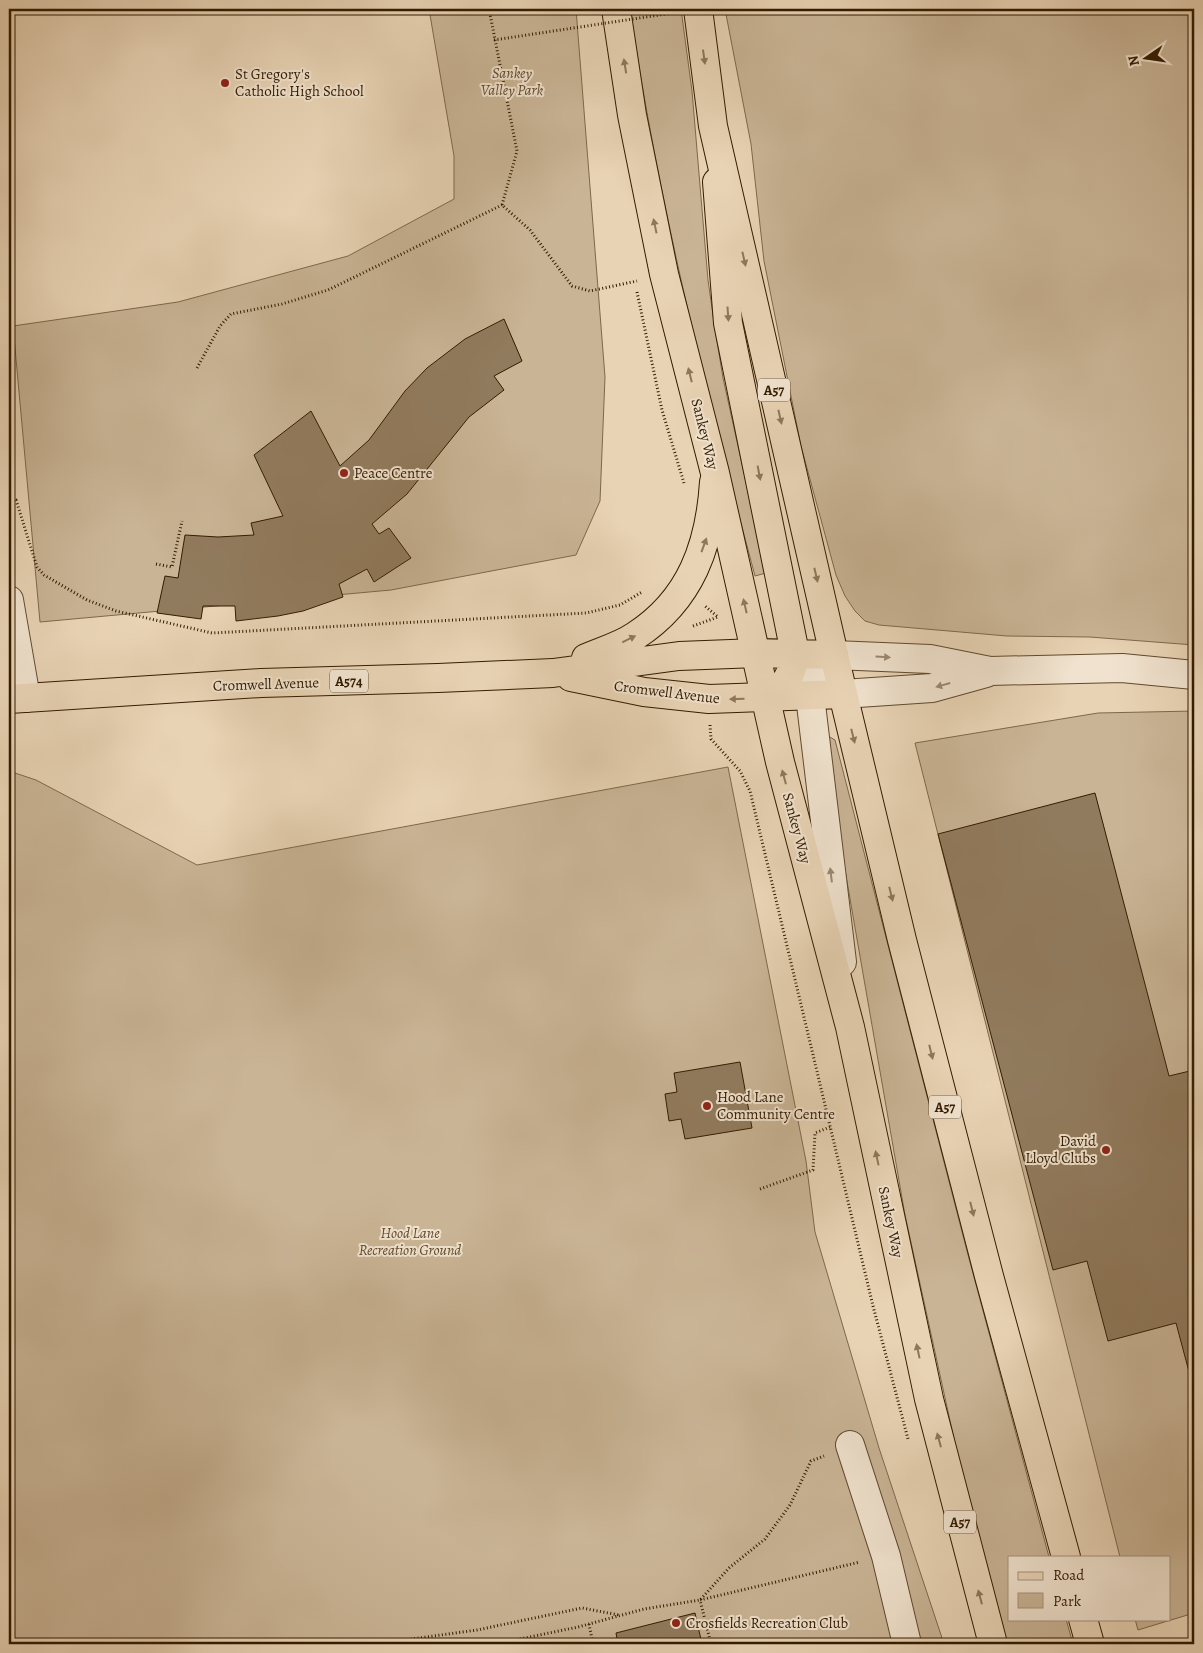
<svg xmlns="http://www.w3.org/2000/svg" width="1203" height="1653" viewBox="0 0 1203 1653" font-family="Alegreya,serif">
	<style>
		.green { fill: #c9b495; stroke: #7e684a }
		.building { fill: #917b5e; stroke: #331b00 }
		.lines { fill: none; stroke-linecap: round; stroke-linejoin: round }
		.minor-casing { stroke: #60492d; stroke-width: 30 }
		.major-casing { stroke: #331b00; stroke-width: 30 }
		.highway-casing { stroke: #331b00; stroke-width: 30 }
		.path { stroke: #331b00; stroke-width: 3; stroke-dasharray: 1 2.5; stroke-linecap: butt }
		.minor { stroke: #f0e2ce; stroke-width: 28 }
		.major { stroke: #e8d3b4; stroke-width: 28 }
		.highway { stroke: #e8d3b4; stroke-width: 28 }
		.path-bridge { stroke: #331b00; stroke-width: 3; stroke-dasharray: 1 2.5; stroke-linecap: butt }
		.oneway { fill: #8e775a }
		.oneway2 { fill: #9b8871 }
		.poi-dot { fill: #8f2418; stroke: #f0e2ce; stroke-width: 2 }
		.labels { text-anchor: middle; stroke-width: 4; stroke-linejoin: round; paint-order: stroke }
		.shield { fill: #f0e2ce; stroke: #6c573e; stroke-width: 1 }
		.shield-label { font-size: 14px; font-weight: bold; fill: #331b00 }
		.park-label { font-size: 15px; font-style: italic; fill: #60492d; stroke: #f0e2ce }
		.poi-label { font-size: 15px; fill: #331b00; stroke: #f0e2ce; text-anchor: start }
		.street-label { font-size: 15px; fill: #331b00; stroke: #f0e2ce }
	</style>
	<rect width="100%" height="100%" fill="#e8d3b4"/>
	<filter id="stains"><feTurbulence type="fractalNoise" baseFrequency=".004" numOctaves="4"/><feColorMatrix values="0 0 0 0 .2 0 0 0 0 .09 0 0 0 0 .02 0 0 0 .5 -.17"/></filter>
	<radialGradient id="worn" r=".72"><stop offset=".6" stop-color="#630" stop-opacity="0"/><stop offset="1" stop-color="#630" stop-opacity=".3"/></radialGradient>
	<!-- green -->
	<path class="green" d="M429,9H576L605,377L600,501L576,555L391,590L40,622L13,326L178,302L348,256L454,199V156Z
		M630,9H681L692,91L708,280L715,329L723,378L766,573L755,576C705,389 658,200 630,9Z
		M725,9H1194V645L1090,637L1007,636L879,625L865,621L855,611L845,596L836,575L801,446L764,261L751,144Z
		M1194,711V1613L1138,1630L1135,1619H1169V1557H1120L915,743L1098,713Z
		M828,736L835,740L967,1251L1049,1557H1009V1619H1066L1073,1644H1006L956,1448L905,1215L833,801Z
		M728,767L806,1161L815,1232L879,1448L944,1644H9V771L36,780L197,865Z"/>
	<!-- building -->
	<path class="building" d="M504,319L522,361L494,376L504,390L469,417L407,494L372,524L379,534L389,528L411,558L374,582L367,569L339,584L343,597L303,611L278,616L236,621L235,606H203L201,619L157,613L165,576L178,578L185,535L218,537L254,535L251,523L283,516L254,455L311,411L340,466L369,440L405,391L427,368L465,339Z
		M1095,793L1169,1076L1194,1070V1383H1192L1176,1323L1108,1341L1087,1261L1053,1270L938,834Z
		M740,1062L752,1128L685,1139L681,1119L669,1121L665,1094L677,1092L674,1073Z
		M695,1613L702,1644H618L616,1633Z"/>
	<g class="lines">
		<!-- minor casing -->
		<g class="minor-casing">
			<path id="minor" d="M9,600L26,698
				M843,694L932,688L986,673
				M842,962L810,696C811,677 817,664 834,655L930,659L990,671L1122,668L1194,675
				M850,1445L886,1556L907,1644"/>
		</g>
		<!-- major casing -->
		<g class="major-casing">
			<path id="major" d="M717,182L728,323L795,653C792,678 786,684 765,699
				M586,658C602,651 621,646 635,636C691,600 710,545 714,482
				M571,677L644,692L709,699L843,694
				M9,699L261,683L438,678L553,673L679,656L757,653L834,655"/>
		</g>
		<!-- highway casing -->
		<g class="highway-casing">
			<path id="highway" d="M616,9L632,115L664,274L715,473L780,762L850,1027L929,1399L993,1644
				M698,9L713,126L843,694L902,940L989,1276L1066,1557
				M1083,1619L1090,1644"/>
		</g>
		<!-- path -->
		<path class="path" d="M489,9L517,151L502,205L530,230L572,286L590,291L637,281
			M637,292L662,410L684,483
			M197,368L220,326L231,314L282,304L328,290L502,205
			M9,501L16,500L37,567L44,575L87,600L116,611L212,633L586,613L620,605L642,592
			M156,564L172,567L182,521
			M693,626L718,617L705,606
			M710,725L711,739L740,771L750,791L873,1306L908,1439
			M760,1189L813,1170L815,1133L830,1127
			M589,1624L593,1644
			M376,1644L477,1630L582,1608L619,1615
			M496,1644L578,1627L644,1609L700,1600L729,1568L765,1539L790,1505L811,1461L824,1456
			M711,1644L700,1600L860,1562"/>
		<!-- minor -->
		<use href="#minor" class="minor"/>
		<!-- major -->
		<use href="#major" class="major"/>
		<!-- highway -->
		<use href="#highway" class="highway"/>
		<!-- path-bridge -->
		<path class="path-bridge" d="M494,40L699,9"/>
	</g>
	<!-- one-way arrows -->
	<defs><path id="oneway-solid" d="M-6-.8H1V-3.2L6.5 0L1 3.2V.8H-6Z" transform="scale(1.25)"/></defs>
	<g class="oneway">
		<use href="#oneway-solid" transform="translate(704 57) rotate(82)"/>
		<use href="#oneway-solid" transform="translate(625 66) rotate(-99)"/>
		<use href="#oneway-solid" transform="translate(655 226) rotate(-102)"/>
		<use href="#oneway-solid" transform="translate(744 259) rotate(77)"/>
		<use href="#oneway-solid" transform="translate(728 314) rotate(86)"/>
		<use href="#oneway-solid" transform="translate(690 375) rotate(-104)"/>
		<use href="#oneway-solid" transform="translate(780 417) rotate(77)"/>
		<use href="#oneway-solid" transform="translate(759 473) rotate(79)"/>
		<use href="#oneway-solid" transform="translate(704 545) rotate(-70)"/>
		<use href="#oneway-solid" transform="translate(816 575) rotate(77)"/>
		<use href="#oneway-solid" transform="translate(745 606) rotate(-103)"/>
		<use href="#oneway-solid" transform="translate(629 639) rotate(-26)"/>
		<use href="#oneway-solid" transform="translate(737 699) rotate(179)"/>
		<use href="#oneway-solid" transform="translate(853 736) rotate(76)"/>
		<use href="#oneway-solid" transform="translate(784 777) rotate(-105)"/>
		<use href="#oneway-solid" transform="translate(891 894) rotate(76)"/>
		<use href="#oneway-solid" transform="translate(931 1052) rotate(76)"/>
		<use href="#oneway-solid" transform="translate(877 1158) rotate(-102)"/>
		<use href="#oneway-solid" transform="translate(972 1209) rotate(76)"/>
		<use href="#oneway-solid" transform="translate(918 1351) rotate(-102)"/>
		<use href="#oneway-solid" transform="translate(939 1440) rotate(-105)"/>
		<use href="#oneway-solid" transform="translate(980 1597) rotate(-105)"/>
	</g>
	<g class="oneway2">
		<use href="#oneway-solid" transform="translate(883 657) rotate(3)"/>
		<use href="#oneway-solid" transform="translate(943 685) rotate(164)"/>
		<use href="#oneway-solid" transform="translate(831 875) rotate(-97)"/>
	</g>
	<!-- markers -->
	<g class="poi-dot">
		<circle cx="225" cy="83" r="5"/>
		<circle cx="344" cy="473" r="5"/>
		<circle cx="707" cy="1106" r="5"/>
		<circle cx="1106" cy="1150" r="5"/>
		<circle cx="676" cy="1623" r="5"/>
	</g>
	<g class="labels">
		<!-- shield labels -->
		<g class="shield">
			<rect x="758" y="378.5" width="32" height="23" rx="4"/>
			<rect x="330" y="669.5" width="38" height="23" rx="4"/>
			<rect x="929" y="1095.5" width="32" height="23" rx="4"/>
			<rect x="944" y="1510.5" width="32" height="23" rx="4"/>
		</g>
		<g class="shield-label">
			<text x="774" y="395">A57</text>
			<text x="349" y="686">A574</text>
			<text x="945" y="1112">A57</text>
			<text x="960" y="1527">A57</text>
		</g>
		<!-- park labels -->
		<g class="park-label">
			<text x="512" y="78">Sankey<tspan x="512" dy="17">Valley Park</tspan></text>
			<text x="410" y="1238">Hood Lane<tspan x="410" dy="17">Recreation Ground</tspan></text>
		</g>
		<!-- poi labels -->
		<g class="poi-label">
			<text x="235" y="79">St Gregory's<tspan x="235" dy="17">Catholic High School</tspan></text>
			<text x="354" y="478">Peace Centre</text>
			<text x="717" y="1102">Hood Lane<tspan x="717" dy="17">Community Centre</tspan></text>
			<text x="1096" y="1146" text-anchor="end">David<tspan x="1096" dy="17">Lloyd Clubs</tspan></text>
			<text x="686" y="1628">Crosfields Recreation Club</text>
		</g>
		<!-- street labels -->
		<g class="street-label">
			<text transform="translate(705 434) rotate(76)" y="5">Sankey Way</text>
			<text transform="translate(266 684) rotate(-2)" y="5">Cromwell Avenue</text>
			<text transform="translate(667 692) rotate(7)" y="5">Cromwell Avenue</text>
			<text transform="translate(797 828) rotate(75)" y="5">Sankey Way</text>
			<text transform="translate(891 1222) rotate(78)" y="5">Sankey Way</text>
		</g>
	</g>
	<!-- margin -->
	<rect width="1203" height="1653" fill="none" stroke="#e8d3b4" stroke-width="30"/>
	<rect x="10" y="10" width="1183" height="1633" fill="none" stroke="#331b00" stroke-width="2.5"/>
	<rect x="15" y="15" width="1173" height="1623" fill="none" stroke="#331b00"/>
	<!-- legend -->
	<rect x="1008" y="1556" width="162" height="65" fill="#f0e2ce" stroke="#a4927c"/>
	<rect x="1018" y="1572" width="25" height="8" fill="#e8d3b4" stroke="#a4927c"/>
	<text x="1053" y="1580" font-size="15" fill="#331b00">Road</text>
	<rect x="1018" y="1593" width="25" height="15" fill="#c9b495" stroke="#a4927c"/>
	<text x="1053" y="1606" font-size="15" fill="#331b00">Park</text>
	<!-- north arrow -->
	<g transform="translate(1146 58) rotate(257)" stroke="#f0e2ce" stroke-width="4" paint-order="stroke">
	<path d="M0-4L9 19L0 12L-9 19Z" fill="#331b00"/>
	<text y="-8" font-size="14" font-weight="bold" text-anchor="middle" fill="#331b00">N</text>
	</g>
	<rect width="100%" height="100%" filter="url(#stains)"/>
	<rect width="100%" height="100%" fill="url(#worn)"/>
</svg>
